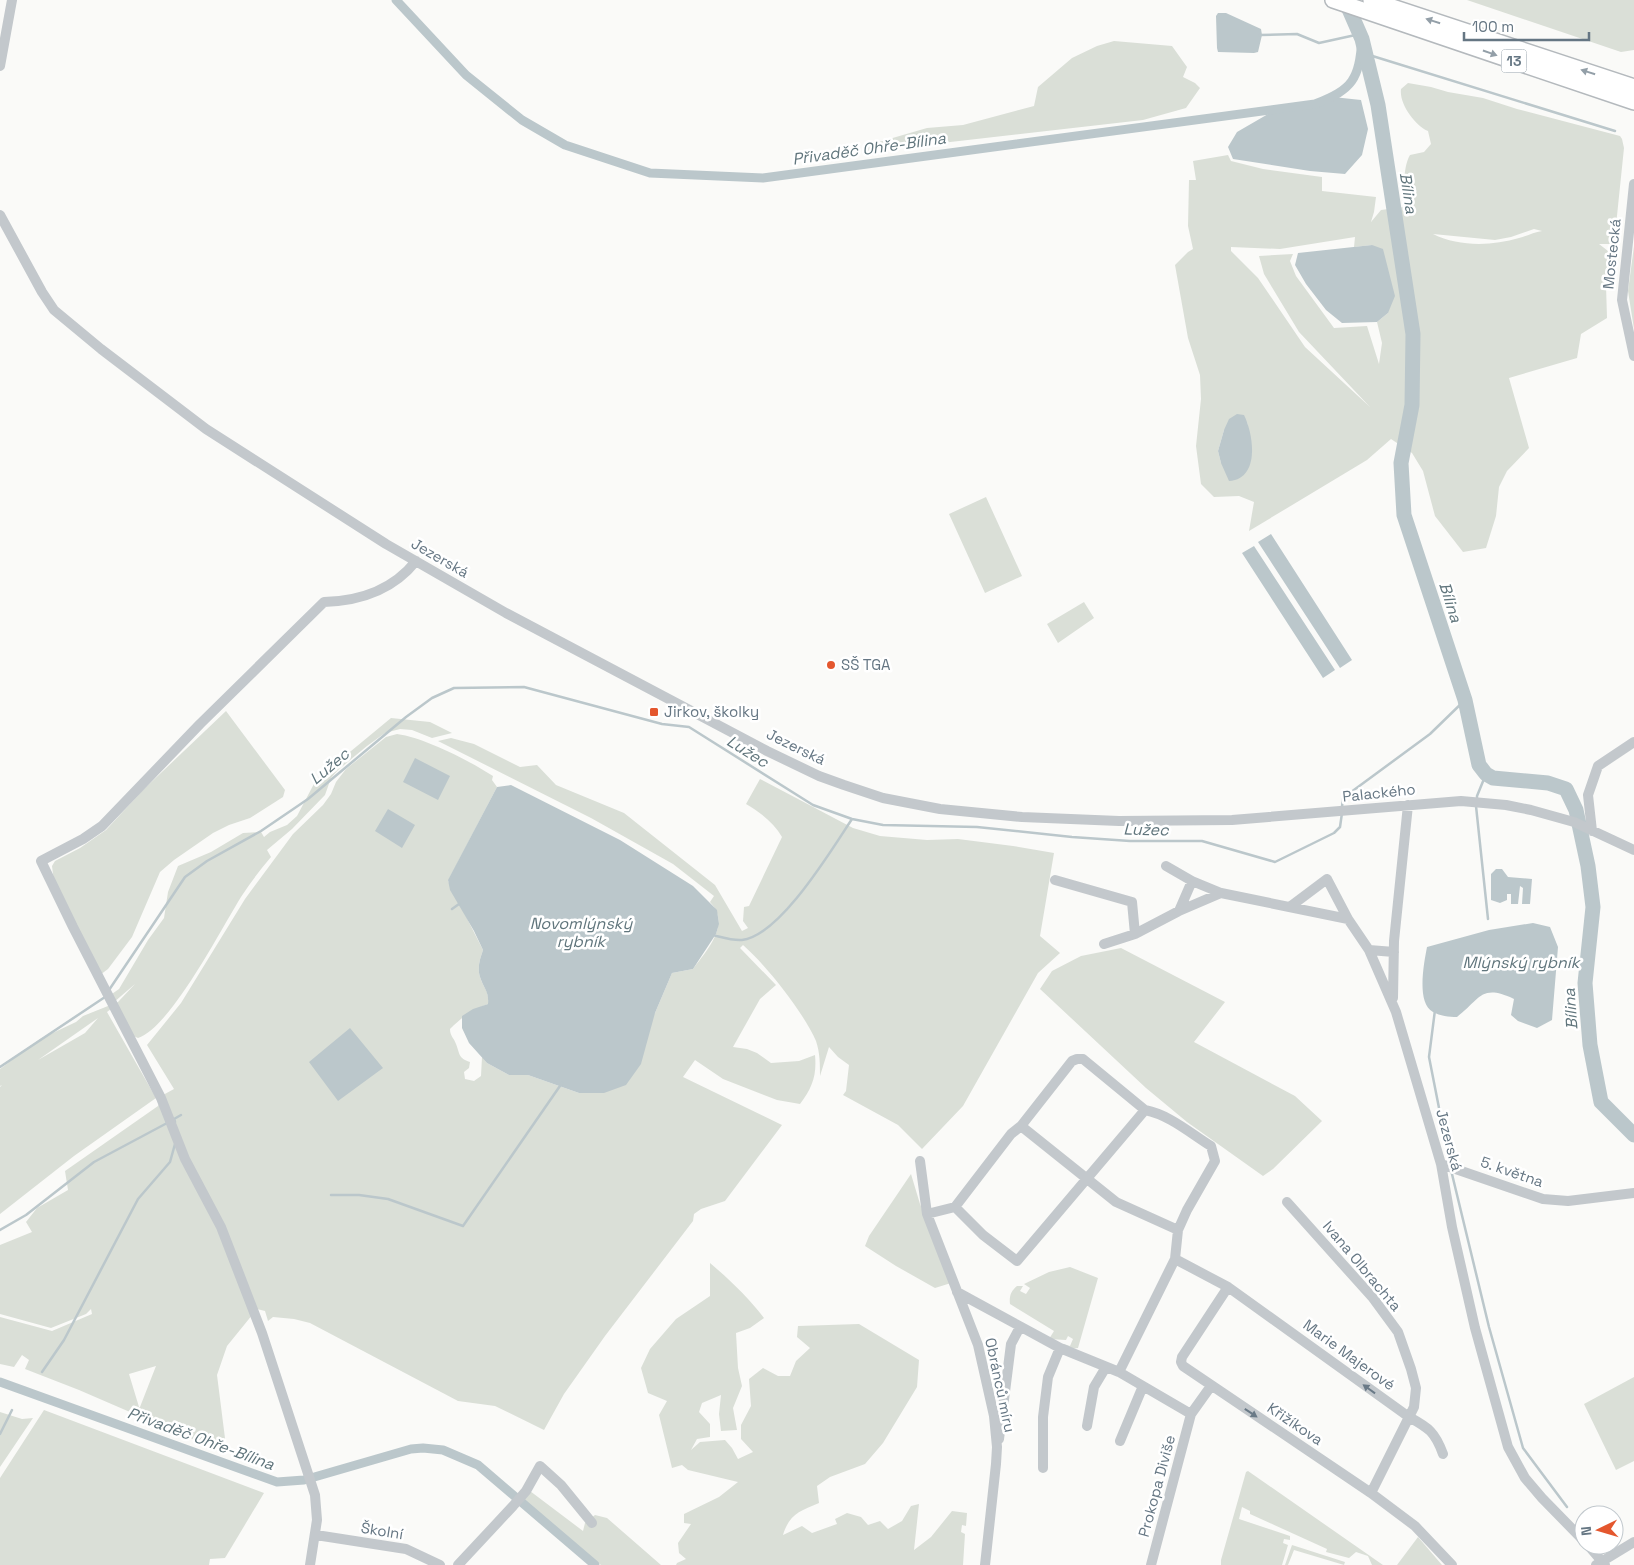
<svg xmlns="http://www.w3.org/2000/svg" width="1634" height="1565" viewBox="0 0 1634 1565" font-family="'Space Grotesk',sans-serif">
	<style>
		.green { fill: #dadfd7; fill-rule: evenodd }
		.water { fill: #bbc7cb }
		.lines { fill: none; stroke-linecap: round; stroke-linejoin: round }
		.stream { stroke: #bbc7cb; stroke-width: 2.5 }
		.canal { stroke: #bbc7cb; stroke-width: 9 }
		.river { stroke: #bbc7cb; stroke-width: 15 }
		.highway-casing { stroke: #b4b9bd; stroke-width: 18 }
		.minor { stroke: #c3c8cc; stroke-width: 10 }
		.highway { stroke: #fff; stroke-width: 15 }
		.oneway { fill: #939fa8 }
		.oneway2 { fill: #6a7a87 }
		.poi-dot { fill: #e4572e; stroke: #fff; stroke-width: 2 }
		.labels { text-anchor: middle; stroke-width: 5; stroke-linejoin: round; paint-order: stroke }
		.shield { fill: #fff; stroke: #939fa8; stroke-width: 1 }
		.shield-label { font-size: 14px; font-weight: bold; fill: #657683 }
		.street-label { font-size: 15px; fill: #657683; stroke: #fff }
		.poi-label { font-size: 15px; fill: #657683; stroke: #fff; text-anchor: start }
		.water-label { font-size: 16px; font-style: italic; fill: #60757c; stroke: #fff }
	</style>
	<rect width="100%" height="100%" fill="#fafaf8"/>
	<!-- green -->
	<path class="green" d="M1467,0H1634V50L1621,52Z
		M1114,41L1172,46L1187,67L1183,77L1195,83L1200,88L1186,108L1143,120L863,152L872,144L927,128L963,125L1034,106L1038,87L1072,58L1097,46Z
		M1408,83L1431,87L1448,92L1483,98L1517,109L1620,136L1622,139L1624,148L1615,235L1612,244H1599L1608,251L1615,253L1606,285L1607,318L1581,334L1577,358L1509,378L1529,448L1507,471L1499,487L1496,516L1486,548L1463,552L1435,516L1423,471L1412,453L1391,439L1367,460L1249,531L1254,502L1239,496L1214,497L1201,484L1196,446L1201,399L1200,375L1188,338L1175,265L1188,252L1193,249L1188,226L1189,180H1196L1193,161L1228,155L1231,161L1263,169L1322,177V191L1376,197L1374,212L1371,222L1381,210L1404,207L1407,209C1404,193 1402,169 1410,155L1424,152L1431,144L1428,131C1415,125 1399,104 1401,89ZM1534,229L1542,231C1534,232 1527,236 1519,238C1492,246 1459,247 1433,234L1495,240L1511,237ZM1355,237L1354,247L1372,245L1388,313L1377,322L1382,343L1379,364L1367,326L1334,328L1296,276L1290,261L1293,254L1259,256L1264,274L1299,332L1370,407L1305,347L1258,278L1231,251V247L1280,249ZM1247,422L1252,454L1221,463L1218,451L1224,430Z
		M1634,246V329L1628,291Z
		M986,497L1022,576L985,593L949,514Z
		M1084,602L1094,618L1058,643L1047,624Z
		M226,711L285,790L283,797L250,818L229,825L213,833L174,860L160,872L132,937L108,969L100,975L54,882L52,866L55,861L80,848L106,830L143,790Z
		M391,718L430,722L452,733L432,738L412,730L400,729L385,733L367,746L338,770L331,778L325,795L292,829L267,850L271,857C260,870 250,883 241,897C221,929 171,1027 138,1038L131,1035L115,1006L107,1012L156,1098L74,1156L0,1214V1087L2,1085L0,1086V1069L40,1039L76,1022L83,1016L118,1002L135,984L113,1003L109,996L119,989L148,940L164,918L168,892L178,866L211,852L243,833L261,832L264,837L270,832L287,825L297,816L316,780ZM98,1018L85,1033L38,1060Z
		M397,734C425,738 468,760 493,776L492,780L497,787L448,881L483,950C480,959 477,967 480,977C484,990 489,989 488,1004C472,1010 462,1017 450,1029C450,1036 454,1038 456,1044C460,1054 458,1058 470,1062L469,1068L464,1072L465,1079L474,1081L481,1076L482,1057L487,1063L509,1075H528L579,1093L655,1013L672,973L693,969C708,949 731,924 710,902L714,896L673,864L591,818L438,741L451,738L474,744L520,767L537,765L556,785L624,813L715,885L742,931L748,928L743,921L744,907L749,906L782,837C774,823 760,812 746,804L760,779L853,828L880,836L927,840L958,839L1013,846L1054,853L1040,936L1060,953L1038,973L963,1106L922,1149L898,1125L843,1095L846,1091L849,1065L838,1057L829,1047L820,1076C820,1064 820,1053 816,1041C804,1013 766,965 743,945L740,948L776,985L760,999L733,1047L747,1049L757,1053L771,1063L799,1061L815,1055C817,1076 812,1088 800,1104L777,1100L723,1079L695,1060L683,1077L782,1125L725,1201L701,1209L694,1214L693,1221L605,1336L564,1394L544,1430L495,1406L458,1401L310,1323L294,1319L273,1317L268,1321L265,1311L257,1309L227,1346L217,1375L227,1454L79,1390L25,1369L29,1360L22,1355L14,1367L0,1364V1317L52,1331L92,1314L91,1309L86,1314L51,1328L0,1314V1245L32,1232L26,1222L37,1208L68,1190L65,1171L158,1106L163,1095L174,1089L147,1045L181,1003L245,899L293,834L323,805L331,794L336,782L346,769L386,737ZM156,1366L140,1407H139L129,1374Z
		M1121,948L1225,1002L1194,1042L1295,1096L1322,1121L1273,1169L1263,1176L1187,1122L1146,1088L1040,989L1052,971L1081,956Z
		M911,1174L920,1204L951,1283L935,1288L896,1266L865,1246L869,1236Z
		M710,1263C730,1280 748,1297 764,1318L750,1328L736,1333L738,1368L742,1386L733,1408L737,1430L721,1431L719,1414L721,1395L702,1403L699,1412L710,1424V1437L697,1439L691,1450L700,1442L725,1440L732,1448L738,1459L753,1452L741,1439V1425L751,1406L749,1379L763,1368L778,1376H790L796,1361L810,1348L797,1337L798,1326L859,1324L919,1360L917,1387L883,1443L865,1464L830,1477L817,1486L819,1503C799,1511 789,1515 783,1535L802,1526L812,1533L837,1524L835,1519L847,1513L861,1517L868,1525L880,1521L888,1529L902,1521L911,1506L919,1504L914,1550L931,1537L952,1511L967,1513L966,1526L962,1525L961,1532L965,1534L963,1565H676L677,1563L686,1559L679,1553L678,1543L691,1524L684,1523V1514L719,1497L738,1482L688,1470L682,1465L672,1468L659,1415L667,1401L648,1393L641,1368L650,1349L676,1319L710,1296Z
		M1070,1267L1098,1278L1078,1348L1070,1349L1063,1348L1064,1344L1070,1346L1073,1339L1068,1336L1066,1340L1049,1339L1054,1331L1010,1304C1009,1296 1011,1291 1017,1286H1023L1020,1291L1026,1294L1030,1288L1024,1284L1049,1272Z
		M1634,1377V1461L1616,1470L1584,1404Z
		M44,1410L264,1493L225,1558L210,1559L209,1565H0V1478Z
		M0,1412L22,1419L33,1418L0,1467Z
		M1248,1471L1383,1565H1372L1368,1556L1356,1552L1349,1558L1326,1552L1327,1549L1250,1514V1511L1242,1507L1239,1519L1290,1536V1540L1284,1539L1283,1543L1288,1545L1282,1565H1221V1560L1246,1472Z
		M530,1491L583,1531L585,1523L595,1515L607,1518L661,1565H601L524,1500Z
		M1418,1537L1442,1565H1397Z
		M1292,1545L1345,1562L1344,1565L1294,1550L1288,1565H1285Z"/>
	<!-- water -->
	<path class="water" d="M1218,13H1226L1261,29L1262,35L1258,52L1254,53L1218,52L1217,48L1216,16Z
		M1333,97L1361,100L1368,129L1362,155L1345,174L1310,171L1233,159L1228,147L1237,132L1275,110L1315,104Z
		M1372,245L1383,249L1395,296L1388,313L1377,322L1342,323L1326,310L1306,284L1295,265L1298,253Z
		M1237,414L1244,415C1254,435 1260,479 1229,481L1221,463L1218,451L1224,430L1229,419Z
		M1271,534L1352,660L1340,668L1258,542Z
		M1254,546L1335,670L1323,678L1242,553Z
		M415,758L450,776L438,800L403,782Z
		M511,785L620,840L693,886L717,910L719,924L716,934L693,969L672,973L655,1013L641,1064L626,1085L604,1093H579L528,1075H509L487,1063L469,1043L462,1028V1016L473,1009L488,1004C489,991 484,989 480,977C477,967 480,959 483,950L474,931L450,890L448,880L497,787Z
		M388,809L415,825L402,848L375,831Z
		M1496,869H1502L1508,877L1532,879L1530,904H1522L1523,888L1520,886L1518,904H1511V894H1507V900L1500,903L1491,900V874Z
		M1533,923L1550,927L1558,947L1552,1020L1537,1028L1518,1021L1511,1015L1514,999C1480,983 1480,1000 1457,1017C1449,1017 1440,1016 1433,1012C1416,1003 1424,963 1427,947L1489,930Z
		M350,1028L383,1068L338,1101L309,1062Z"/>
	<g class="lines">
		<!-- stream -->
		<path class="stream" d="M1260,35L1297,34L1319,43L1360,34
			M1366,54L1615,131
			M1477,801V796L1486,774
			M1476,806L1488,919
			M1342,807L1343,798L1430,734L1465,700
			M452,909L459,904
			M712,935C721,937 733,941 742,940C780,936 832,849 852,819
			M109,990L185,877L207,861L261,831L308,799L406,717L432,698L454,688L524,687L662,724L689,727L813,805L852,819L883,825L977,827L1072,837L1130,841H1202L1275,862L1334,833L1340,827L1342,813
			M1435,1010L1429,1057L1450,1164
			M0,1067L105,997
			M175,1122L174,1119L181,1115
			M1451,1170L1489,1327L1523,1448L1567,1507
			M331,1195H359L388,1199L463,1226L562,1083
			M0,1230L26,1215L94,1162L169,1122
			M42,1372L64,1340L138,1199L170,1162L175,1144
			M0,1434L12,1410"/>
		<!-- canal -->
		<path class="canal" d="M396,0L466,75L522,120L565,145L650,173L763,178L1315,104C1353,89 1359,80 1362,39
			M0,1382L277,1482L304,1480L411,1449L423,1448L443,1450L478,1465L595,1565"/>
		<!-- river -->
		<path class="river" d="M1345,0L1362,39L1378,105L1413,334L1412,405L1401,463L1404,515L1465,700L1479,765L1486,774L1493,778L1548,783L1566,789L1576,810L1588,866L1593,907L1585,983L1590,1045L1601,1102L1634,1135"/>
		<!-- highway casing -->
		<g class="highway-casing">
			<path id="highway" d="M1333,0L1634,102
				M1371,0L1634,87"/>
		</g>
		<!-- minor -->
		<path class="minor" d="M0,66L12,0
			M1634,184L1622,300L1634,356
			M0,215L42,292L54,310L101,349L206,429L386,544L506,613L767,751L819,776L844,785L883,798L940,809L1022,817L1119,821L1232,820L1461,801L1506,805L1531,810L1574,822L1634,850
			M1592,831L1588,795L1598,766L1634,742
			M1166,866L1192,881L1221,893L1348,919
			M1055,880L1132,902L1135,934
			M1291,906L1327,879L1348,919L1369,950L1396,1012L1441,1164L1452,1227L1475,1328L1508,1447L1525,1478L1542,1498L1584,1541
			M1179,911L1192,881
			M1104,944L1135,934L1179,911L1221,893
			M1369,950L1394,952
			M1393,998L1394,941L1408,805
			M1021,1126L1116,1202L1178,1230
			M920,1161L927,1214L978,1345L994,1416L997,1447L996,1464L985,1565
			M1441,1164L1543,1199L1568,1201L1634,1193
			M1287,1202L1373,1298L1398,1332L1411,1369L1416,1388L1414,1407L1371,1493
			M955,1207L983,1235L1017,1261L1145,1110C1170,1115 1190,1133 1211,1146L1215,1161L1187,1210L1178,1230L1175,1259L1119,1372L1191,1414
			M927,1214L955,1207L1011,1134L1021,1126L1072,1061L1077,1059H1083L1145,1110
			M1175,1259L1228,1287L1409,1417C1429,1428 1435,1432 1443,1454
			M1228,1287L1182,1357L1181,1362L1183,1366L1371,1493L1415,1526L1452,1565
			M957,1292L1060,1348L1119,1372
			M1087,1426L1094,1387L1106,1367
			M999,1439L1011,1344L1020,1327
			M1120,1441L1143,1386
			M1043,1468V1417L1048,1377L1060,1348
			M316,1535L406,1549L440,1565
			M1588,1545L1605,1565
			M310,1565L317,1520L315,1495L262,1333L221,1227L185,1159L161,1098L73,927L41,861L83,839L102,826L200,724L324,602C360,601 393,590 416,561
			M458,1565L513,1506L526,1491L540,1466L561,1485L592,1523
			M1151,1565L1191,1414L1211,1386
			M1596,1565L1634,1542"/>
		<!-- highway -->
		<use href="#highway" class="highway"/>
	</g>
	<!-- one-way arrows -->
	<defs><path id="oneway-solid" d="M-6-.8H1V-3.2L6.5 0L1 3.2V.8H-6Z" transform="scale(1.25)"/></defs>
	<g class="oneway">
		<use href="#oneway-solid" transform="translate(1433 21) rotate(-162)"/>
		<use href="#oneway-solid" transform="translate(1490 53) rotate(19)"/>
		<use href="#oneway-solid" transform="translate(1588 72) rotate(-162)"/>
	</g>
	<g class="oneway2">
		<use href="#oneway-solid" transform="translate(1369 1389) rotate(-144)"/>
		<use href="#oneway-solid" transform="translate(1251 1413) rotate(34)"/>
	</g>
	<!-- markers -->
	<g class="poi-dot">
		<circle cx="831" cy="665" r="5"/>
		<rect x="649" y="707" width="10" height="10" rx="2.5"/>
	</g>
	<g class="labels">
		<!-- shield labels -->
		<rect class="shield" x="1501.5" y="49.5" width="25" height="23" rx="4"/>
		<g class="shield-label">
			<text x="1514" y="66">13</text>
		</g>
		<!-- street labels -->
		<g class="street-label">
			<text transform="translate(1612 254) rotate(-84)" y="5">Mostecká</text>
			<text transform="translate(440 558) rotate(30)" y="5">Jezerská</text>
			<text transform="translate(796 747) rotate(26)" y="5">Jezerská</text>
			<text transform="translate(1379 793) rotate(-6)" y="5">Palackého</text>
			<text transform="translate(1449 1140) rotate(75)" y="5">Jezerská</text>
			<text transform="translate(1512 1172) rotate(19)" y="5">5. května</text>
			<text transform="translate(1362 1266) rotate(50)" y="5">Ivana Olbrachta</text>
			<text transform="translate(1349 1355) rotate(36)" y="5">Marie Majerové</text>
			<text transform="translate(1000 1385) rotate(78)" y="5">Obránců míru</text>
			<text transform="translate(1295 1424) rotate(34)" y="5">Křižíkova</text>
			<text transform="translate(1157 1486) rotate(-75)" y="5">Prokopa Diviše</text>
			<text transform="translate(382 1531) rotate(9)" y="5">Školní</text>
		</g>
		<!-- poi labels -->
		<g class="poi-label">
			<text x="841" y="670">SŠ TGA</text>
			<text x="664" y="717">Jirkov, školky</text>
		</g>
		<!-- water labels -->
		<g class="water-label">
			<text transform="translate(869 148) rotate(-8)" y="6">Přivaděč Ohře-Bílina</text>
			<text transform="translate(1409 193) rotate(81)" y="6">Bílina</text>
			<text transform="translate(1451 602) rotate(72)" y="6">Bílina</text>
			<text transform="translate(748 751) rotate(32)" y="6">Lužec</text>
			<text transform="translate(329 766) rotate(-40)" y="6">Lužec</text>
			<text transform="translate(1146 829) rotate(1)" y="6">Lužec</text>
			<text x="581" y="929">Novomlýnský<tspan x="581" dy="18">rybník</tspan></text>
			<text x="1521" y="968">Mlýnský rybník</text>
			<text transform="translate(1570 1009) rotate(-94)" y="6">Bílina</text>
			<text transform="translate(201 1438) rotate(20)" y="6">Přivaděč Ohře-Bílina</text>
		</g>
	</g>
	<!-- north arrow -->
	<g transform="translate(1599 1530) rotate(265)"><circle r="24" fill="#ffffff" stroke="#c1c8cd"/>
	<path d="M0-4L9 19L0 12L-9 19Z" fill="#e4572e"/>
	<text y="-8" font-size="14" font-weight="bold" text-anchor="middle" fill="#657683">N</text>
	</g>
	<!-- scale -->
	<path d="M1464 32v8h125v-8" fill="none" stroke="#657683" stroke-width="2.5"/>
	<text x="1472" y="32" font-size="15" fill="#657683" stroke="#ffffff" stroke-width="4" paint-order="stroke">100 m</text>
</svg>
